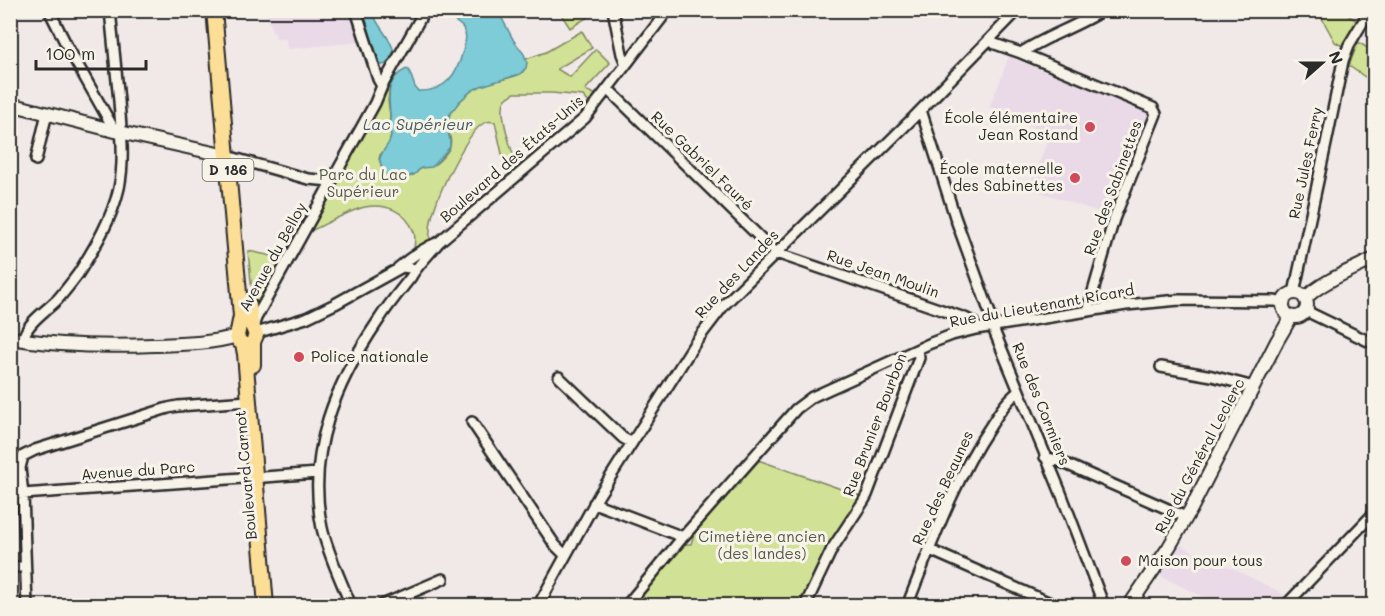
<svg xmlns="http://www.w3.org/2000/svg" width="1385" height="616" viewBox="0 0 1385 616" font-family="Mali,sans-serif">
	<style>
		.built { fill: #eadae8 }
		.green { fill: #d1e195; stroke: #7e8660; stroke-width: 1.5 }
		.water { fill: #7dccd8; stroke: #5c8c93; stroke-width: 1.5 }
		.lines { fill: none; stroke-linecap: round; stroke-linejoin: round }
		.street-casing { stroke: #2b2b2b; stroke-width: 14 }
		.secondary-casing { stroke: #2b2b2b; stroke-width: 16 }
		.primary-casing { stroke: #2b2b2b; stroke-width: 18 }
		.street { stroke: #f7f3e8; stroke-width: 9 }
		.secondary { stroke: #f7f3e8; stroke-width: 12 }
		.primary { stroke: #fcde96; stroke-width: 14 }
		.poi-dot { fill: #d1495b; stroke: #f7f3e8; stroke-width: 2 }
		.labels { text-anchor: middle; stroke-width: 6; stroke-linejoin: round; paint-order: stroke }
		.shield { fill: #f7f3e8; stroke: #686764; stroke-width: 1.5 }
		.shield-label { font-size: 14px; font-weight: bold; fill: #2b2b2b }
		.poi-label { font-size: 15px; fill: #2b2b2b; stroke: #f7f3e8; text-anchor: end }
		.street-label { font-size: 15px; fill: #2b2b2b; stroke: #f7f3e8 }
		.park-label { font-size: 15px; fill: #545846; stroke: #f7f3e8 }
		.water-label { font-size: 16px; font-style: italic; fill: #445b5f; stroke: #f7f3e8 }
	</style>
	<rect width="100%" height="100%" fill="#f1e8e8"/>
	<filter id="ink" filterUnits="userSpaceOnUse"><feTurbulence type="fractalNoise" baseFrequency=".0167" numOctaves="2"/><feDisplacementMap in="SourceGraphic" scale="12" xChannelSelector="R" yChannelSelector="G"/><feConvolveMatrix kernelMatrix="1 2 1 2 8 2 1 2 1" color-interpolation-filters="sRGB"/></filter>
	<g filter="url(#ink)">
		<!-- built -->
		<path class="built" d="M267,11H351L360,42L287,49L286,38L275,39V33L272,32L271,23H269Z
			M1010,53L1014,59L1150,113L1148,117L1152,118L1113,217L1029,188L1050,135L989,107L997,89Z
			M1174,541L1201,556L1234,569L1272,588L1283,594L1287,600L1282,605H1221L1154,573Z"/>
		<!-- green -->
		<path class="green" d="M559,11H598L570,28Z
			M1318,11H1342L1358,22L1344,47L1335,42Z
			M582,31L592,48L557,69L570,77L596,49L610,63L585,90L599,96L591,105L583,96L552,93H515C511,95 506,97 504,102C499,114 513,157 519,168L510,176L504,163L495,122C489,121 486,121 481,125C466,136 441,188 435,207C431,218 429,229 430,240L414,251C414,245 416,238 414,232C406,211 386,203 365,207C350,210 324,225 309,232L390,86L388,101L390,115L389,127L391,135L389,144L380,155L379,159C386,177 392,186 413,175C415,174 417,171 420,169C423,166 429,167 433,165C438,163 446,154 449,149C456,135 438,126 456,105C462,99 470,91 477,87C491,80 508,80 522,73C525,69 528,64 526,59L546,52Z
			M1358,42L1374,52V83L1349,66Z
			M248,251L282,258L254,313Z
			M758,460L861,496L829,544L799,605H634L685,544H691L694,534Z"/>
		<!-- water -->
		<path class="water" d="M360,11H372C377,27 391,37 394,52C391,57 388,66 381,65L379,63L372,41Z
			M439,11H498L514,41L524,54L527,62L526,68L520,74L481,86L471,91L459,102L450,114L447,126L450,140V147L436,163L432,167L421,168L415,174L405,178L393,180C386,176 381,169 380,161C378,154 390,146 391,136C391,131 390,133 389,127C389,122 391,118 390,113C388,95 387,77 407,69L409,70L415,87L418,91C446,92 457,74 463,51C465,43 468,35 463,28C458,21 446,17 439,12Z"/>
		<g class="lines">
			<!-- street casing -->
			<g class="street-casing">
				<path id="street" d="M49,10L67,46L115,131
					M356,10L378,79L382,86
					M613,10L622,54L626,64
					M990,40L995,44L1021,53L1153,108L1156,114L1114,219L1090,302L1089,311
					M1021,53C1046,36 1076,27 1103,10
					M608,89L776,253L965,318L973,322L976,329
					M921,110L955,217L992,319L995,333L1061,493L1104,606
					M227,156L308,179L331,181
					M36,160L47,113
					M398,268C411,257 423,248 439,242
					M1294,293L1327,139L1343,61L1349,45L1370,10
					M1306,311L1374,344
					M253,327L256,318L375,103L382,86L425,10
					M256,333L306,318L335,304L402,267L411,268L413,271
					M23,340C26,323 46,311 58,299C65,291 72,282 78,274C95,247 112,219 119,188C125,159 121,130 119,101C116,71 113,41 110,10
					M1161,367L1212,376L1254,387
					M559,377L623,438L632,443
					M472,422L555,545L565,555
					M1045,457L1059,461L1186,517
					M264,477L318,473
					M10,493L23,494L256,477
					M594,503L683,537
					M930,550L1057,606
					M10,567H25
					M27,606L23,494L20,468L23,456L35,450L168,408L178,406L249,401
					M351,606C341,580 328,554 322,528C306,451 336,383 378,321C388,305 400,291 411,277C415,268 432,251 439,242L585,118L668,10
					M380,606L443,579
					M538,606L599,495L695,343L724,305L914,117L1018,10
					M626,606L683,537L796,409L812,397L931,343L952,335L976,329L1126,305L1179,300L1275,301L1283,303
					M805,606L832,549L863,502L867,495L919,358L918,349
					M907,606C931,546 954,480 990,427C998,414 1006,401 1019,391
					M1285,606L1374,513"/>
			</g>
			<!-- secondary casing -->
			<g class="secondary-casing">
				<path id="secondary" d="M10,104L115,131L227,156
					M1283 305a12 12 0 1 1 24 0a12 12 0 1 1-24 0Z
					M1305,299C1320,282 1354,269 1374,259
					M10,338C58,346 106,347 154,345C182,344 210,344 237,336
					M1129,606L1169,547L1191,509L1277,341L1291,317"/>
			</g>
			<!-- primary casing -->
			<g class="primary-casing">
				<path id="primary" d="M214,10L241,316L237,336L239,341L243,344L245,354L266,606
					M249,305L251,323L256,335L253,342V365"/>
			</g>
			<!-- street -->
			<use href="#street" class="street"/>
			<!-- secondary -->
			<use href="#secondary" class="secondary"/>
			<!-- primary -->
			<use href="#primary" class="primary"/>
		</g>
	</g>
	<!-- markers -->
	<g class="poi-dot">
		<circle cx="1090" cy="127" r="6"/>
		<circle cx="1075" cy="178" r="6"/>
		<circle cx="299" cy="357" r="6"/>
		<circle cx="1126" cy="561" r="6"/>
	</g>
	<g class="labels">
		<!-- shield labels -->
		<rect class="shield" x="202.5" y="159" width="51" height="22" rx="4.5"/>
		<g class="shield-label">
			<text x="228" y="175">D 186</text>
		</g>
		<!-- poi labels -->
		<g class="poi-label">
			<text x="1078" y="123">École élémentaire<tspan x="1078" dy="17">Jean Rostand</tspan></text>
			<text x="1063" y="174">École maternelle<tspan x="1063" dy="17">des Sabinettes</tspan></text>
			<text x="311" y="362" text-anchor="start">Police nationale</text>
			<text x="1138" y="566" text-anchor="start">Maison pour tous</text>
		</g>
		<!-- street labels -->
		<g class="street-label">
			<text transform="translate(512 159) rotate(-41)" y="5">Boulevard des États-Unis</text>
			<text transform="translate(702 161) rotate(44)" y="5">Rue Gabriel Fauré</text>
			<text transform="translate(1306 163) rotate(-78)" y="5">Rue Jules Ferry</text>
			<text transform="translate(1113 188) rotate(-70)" y="5">Rue des Sabinettes</text>
			<text transform="translate(273 257) rotate(-61)" y="5">Avenue du Belloy</text>
			<text transform="translate(737 274) rotate(-47)" y="5">Rue des Landes</text>
			<text transform="translate(883 274) rotate(19)" y="5">Rue Jean Moulin</text>
			<text transform="translate(1042 306) rotate(-10)" y="5">Rue du Lieutenant Ricard</text>
			<text transform="translate(1041 404) rotate(68)" y="5">Rue des Cormiers</text>
			<text transform="translate(875 425) rotate(-69)" y="5">Rue Brunier Bourbon</text>
			<text transform="translate(1200 456) rotate(-62)" y="5">Rue du Général Leclerc</text>
			<text transform="translate(138 471) rotate(-4)" y="5">Avenue du Parc</text>
			<text transform="translate(246 475) rotate(-95)" y="5">Boulevard Carnot</text>
			<text transform="translate(943 488) rotate(-65)" y="5">Rue des Beaunes</text>
		</g>
		<!-- park labels -->
		<g class="park-label">
			<text x="363" y="180">Parc du Lac<tspan x="363" dy="17">Supérieur</tspan></text>
			<text x="762" y="542">Cimetière ancien<tspan x="762" dy="17">(des landes)</tspan></text>
		</g>
		<!-- water labels -->
		<g class="water-label">
			<text x="418" y="130">Lac Supérieur</text>
		</g>
	</g>
	<!-- margin -->
	<rect width="1385" height="616" fill="none" stroke="#f7f3e8" stroke-width="36"/>
	<rect x="18" y="18" width="1349" height="580" fill="none" stroke="#2b2b2b" stroke-width="2" filter="url(#ink)"/>
	<!-- north arrow -->
	<g transform="translate(1322 63) rotate(69)" stroke="#f7f3e8" stroke-width="4.5" paint-order="stroke">
	<path d="M0-4.5L10 22L0 15L-10 22Z" fill="#2b2b2b"/>
	<text y="-9" font-size="16" font-weight="bold" text-anchor="middle" fill="#2b2b2b">N</text>
	</g>
	<!-- scale -->
	<path d="M36 60v9h110v-9" fill="none" stroke="#2b2b2b" stroke-width="3"/>
	<text x="45" y="60" font-size="18" fill="#2b2b2b" stroke="#f7f3e8" stroke-width="4.5" paint-order="stroke">100 m</text>
</svg>
